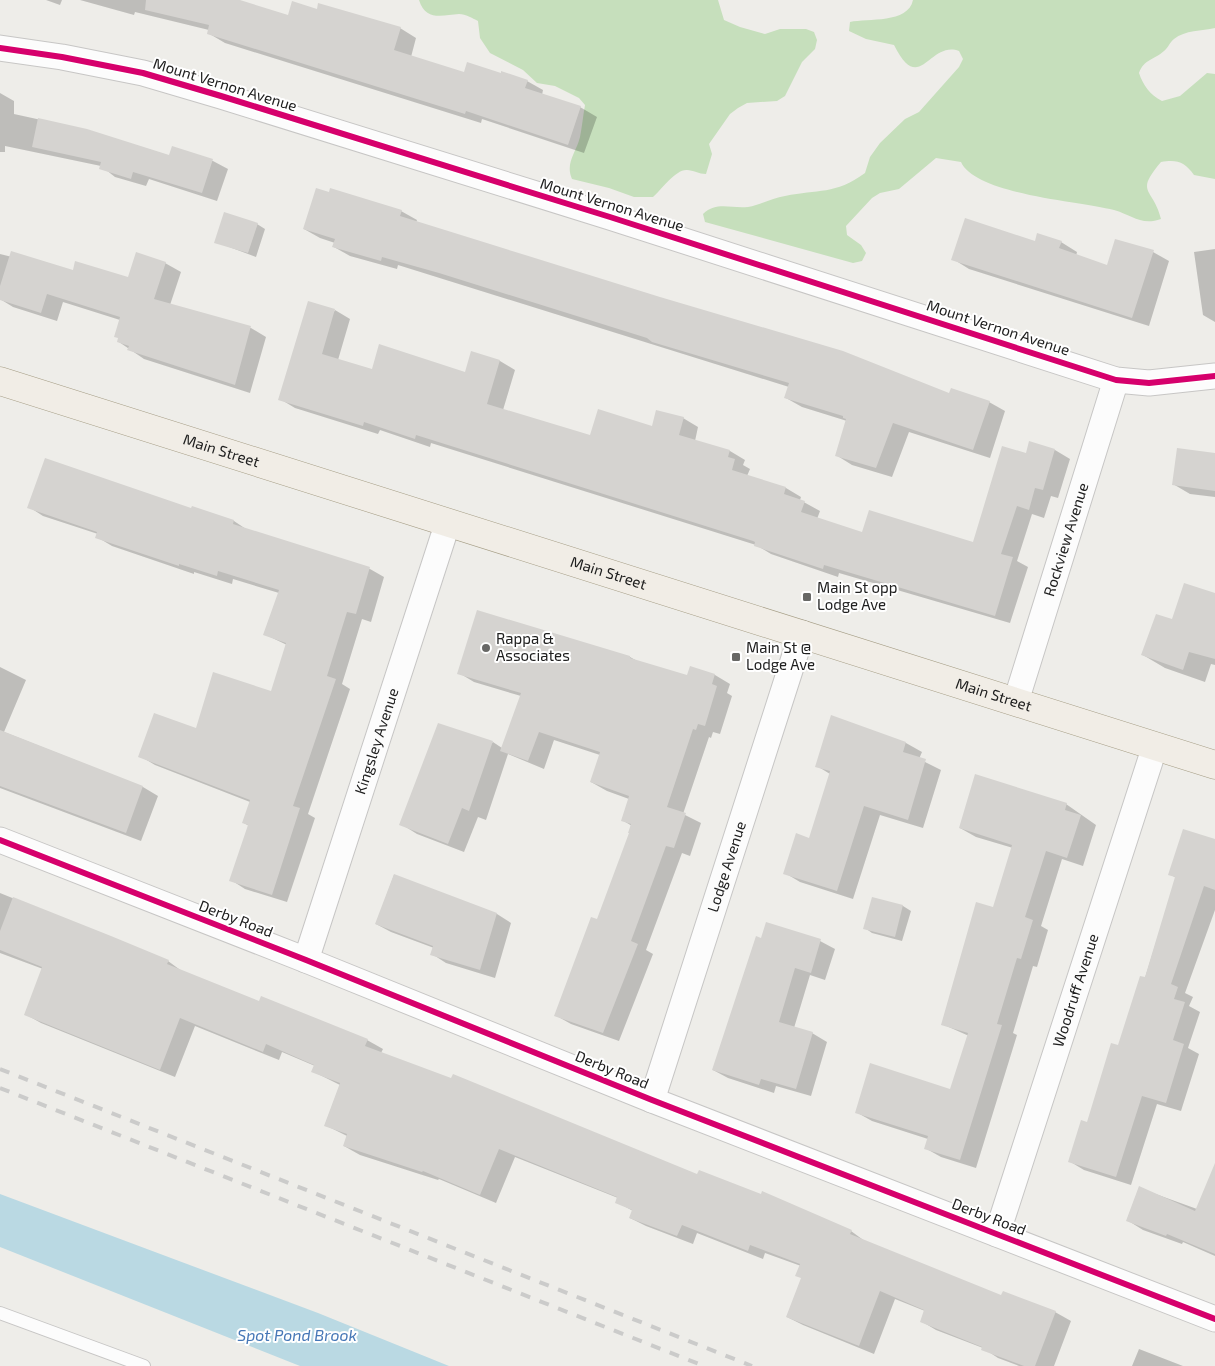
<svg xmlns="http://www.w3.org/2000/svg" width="1215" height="1366" viewBox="0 0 1215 1366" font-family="'Exo 2',sans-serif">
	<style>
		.forest { fill: #c6dfbc }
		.water { fill: #bad9e3 }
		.shadow { fill: #0003 }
		.building { fill: #d5d3d0 }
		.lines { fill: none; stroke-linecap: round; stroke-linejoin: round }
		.service-casing { stroke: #c7c6c5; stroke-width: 14 }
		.minor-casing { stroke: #c7c6c5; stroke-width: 27 }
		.primary-casing { stroke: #a59d85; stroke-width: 29 }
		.service { stroke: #fcfcfc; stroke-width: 12 }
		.minor { stroke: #fcfcfc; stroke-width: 25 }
		.primary { stroke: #f1ede6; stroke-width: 28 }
		.rail { stroke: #cbcbca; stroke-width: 4; stroke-dasharray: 10 10; stroke-linecap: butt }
		.cycleway-casing { stroke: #fff; stroke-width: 9 }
		.cycleway { stroke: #d6006c; stroke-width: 6 }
		.poi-dot { fill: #686866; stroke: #fff; stroke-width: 2 }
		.labels { text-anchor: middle; stroke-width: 4; stroke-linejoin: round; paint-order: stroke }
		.street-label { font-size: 15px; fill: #202020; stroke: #fff }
		.poi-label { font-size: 15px; fill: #202020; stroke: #fff; text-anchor: start }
		.water-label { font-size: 16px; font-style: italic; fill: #4677b6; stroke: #fff }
	</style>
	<rect width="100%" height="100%" fill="#eeede9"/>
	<!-- forest -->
	<path class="forest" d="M419,0H718L724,20L740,27L765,34L780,29H806L814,32L817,40L815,49L802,62L785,96L777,101L747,103L738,108L730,114L709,144L712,154L706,174C699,174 693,170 687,170C676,169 662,189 653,197H634L609,188L572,179C565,163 576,153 580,137C582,127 583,116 585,105L579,98L555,86L537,83L523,70L490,53L480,38L478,21C472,18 466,14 459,14C443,15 426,22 419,0Z
		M913,0H1215V28C1202,31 1185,30 1174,39C1170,42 1168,48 1164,51C1154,60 1144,59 1139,73C1143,85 1150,95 1162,101L1180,96L1207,73L1215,74V179L1194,175C1185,162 1177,159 1161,162C1134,194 1153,187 1161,219C1141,226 1132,215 1114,210C1080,201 976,195 961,162L936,158L899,189L880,193L872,198L846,226L847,235L861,245L866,253L862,261L853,263L705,222L703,214C717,201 731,209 748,207C760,205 772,198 785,196C818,189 835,195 865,173L870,157L880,143L905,119L919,112L959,67L963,59L959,51C929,40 920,97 894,45L866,39L849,31L850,22C868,18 908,24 913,0Z"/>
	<!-- water -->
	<path class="water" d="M0,1194L318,1313L449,1366H300L0,1247Z"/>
	<!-- shadow -->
	<path class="shadow" d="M46,0H62L60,5Z
		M80,0H236L289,16L318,11L400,28L416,38L411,57L464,73L527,81L543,90L542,95L580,107L597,117L584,153L482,119L481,123L225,43L208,33L209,30L135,12L134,15Z
		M0,93L14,101V114L87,130L170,156L173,148L213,161L228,169L217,201L149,179L146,186L115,177L101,166L5,146V152H0Z
		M401,211L417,220L416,223L950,395L989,402L1005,411L990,458L909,432L892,477L852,465L836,455L847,421L802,407L786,398L789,387L398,265L397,269L350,256L334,247L335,243L320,238L304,229Z
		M257,224L265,229L256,257L216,242Z
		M1036,242H1061L1077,252L1076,256L1108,266L1153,252L1169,261L1149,326L969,269L953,259Z
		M1215,249V322L1203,315L1194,252Z
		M0,254L73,272L129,279L165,263L181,272L170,305L251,328L266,337L250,393L144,359L119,342L120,320L63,302L57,321L13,307L0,299Z
		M335,310L350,319L338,360L373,370L466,373L472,353L500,361L515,370L503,410L591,437L653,428L683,418L698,427L695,441L730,451L745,460L743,465L750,469L747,476L786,488L801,497L800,500L820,511L817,519L863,534L974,544L1027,455L1055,450L1070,459L1058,498L1051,496L1044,518L1032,514L1017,561L1028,567L1010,623L839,573L838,577L771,554L756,545L431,443L430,447L380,430L378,434L295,408L280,399Z
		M1215,455V497L1190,494L1173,484Z
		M29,507L192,510L193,508L234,521L249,531L370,569L384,577L371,622L362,619L342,684L350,689L308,814L315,818L287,902L245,889L231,880L249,826L244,823L250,802L155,765L140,756L272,692L287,645L264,634L279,593L233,579L232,584L194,572V574L112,546L97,537L98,534L43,516Z
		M1215,594V665L1211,664L1205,682L1165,668L1143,655L1172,621Z
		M630,657L639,662L688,677L691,668L715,675L730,684L727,693L732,696L720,734L713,732L711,738L709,737L683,814L701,823L690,856L682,853L646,950L653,954L619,1041L571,1024L555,1015L597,921L631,833L632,826L622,820L629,799L607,791L591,782L600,755L554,740L544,769L508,754L486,820L478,817L464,852L417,834L401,824L493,742L502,748L521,696L474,682L459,673Z
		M0,667L26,680L4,732L143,787L158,796L141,841L0,788Z
		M832,717L906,743L922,752L919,759L941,770L923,828L880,815L853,899L800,882L785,873L810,839L830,774L817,766Z
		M1066,804L1096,825L1083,866L1062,859L1041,926L1048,930L1037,967L1033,966L1013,1033L1017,1035L976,1168L941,1157L925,1148L928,1139L872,1121L856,1112L951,1090L969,1036L942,1024L994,909L1013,848L976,837L960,828Z
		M1215,841V910L1185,993L1193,997L1189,1006L1200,1012L1188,1048L1199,1054L1181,1111L1157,1104L1131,1185L1084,1170L1069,1161L1088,1124L1145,978L1176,878L1170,874Z
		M394,875L497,914L511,923L495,978L446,963L432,954L434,948L391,932L376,924Z
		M0,893L168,961L183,972L260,1002L367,1040L383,1049L381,1053L698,1176L851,1231L866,1242L1002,1297L1055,1312L1071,1321L1054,1366H1019L998,1358L983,1348L936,1330L921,1321L925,1311L895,1299L874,1354L803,1325L787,1317L802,1278L801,1266L765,1253L763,1259L697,1233L693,1244L646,1226L630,1218L633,1211L617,1202L618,1198L515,1157L496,1203L439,1179L438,1180L360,1155L344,1146L347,1136L325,1125L340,1085L312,1071L315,1066L282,1052L279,1060L195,1026L175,1077L41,1023L25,1014L43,969L0,953Z
		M873,898L903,906L911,911L902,941L872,933L865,928Z
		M756,938L820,941L835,949L825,980L810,975L794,1028L812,1033L827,1042L811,1096L776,1086L774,1093L728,1078L713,1070Z
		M1139,1188L1197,1209L1215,1198V1256L1183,1242L1182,1244L1143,1230L1127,1220Z
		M1139,1349L1183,1366H1132Z"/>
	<!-- building -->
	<path class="building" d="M146,0H240L288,15L292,1L317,9L318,3L401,27L394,50L464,72L467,62L501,73V71L528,80L525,88L581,106L568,145L466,111L465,114L207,34L209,25L145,10Z
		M38,118L87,129L169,155L172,146L213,159L202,193L133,172L131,179L99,169L101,162L32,147Z
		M316,188L329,192L330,188L402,210L400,216L660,297L843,351L949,393L951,388L990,401L973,450L893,423L876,468L835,456L846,419L843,418V416L784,398L789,383L652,342L647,338L439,273L382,257L381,261L332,247L335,239L303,229Z
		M224,212L258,223L248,253L214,243Z
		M965,218L1035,241L1037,233L1062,241L1059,248L1107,265L1115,239L1154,250L1132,318L951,260Z
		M11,251L73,270L75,261L128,277L136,252L166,262L154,299L251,326L235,385L127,350L129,346L117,342L118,338L114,337L120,317L47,294L41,313L0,300V286Z
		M308,301L335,309L322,354L372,369L379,344L465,372L471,351L500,360L487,404L590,435L598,409L652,426L656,410L684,417L679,435L730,450L728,457L735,459L732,470L786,487L784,494L805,501L801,512L862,532L869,510L973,542L1002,446L1026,453L1029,441L1055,449L1043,490L1035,488L1029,510L1017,506L1001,554L1013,557L995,616L824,565L823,569L754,546L755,542L753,541L416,435L415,439L364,422L363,426L278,400Z
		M1177,448L1215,453V491L1172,485Z
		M45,458L191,508L192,506L234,520L233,524L370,567L356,614L347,612L327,676L336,679L293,806L300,808L272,895L229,881L248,825L242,823L250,800L138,757L154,713L196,728L213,672L271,691L286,643L263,635L279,590L218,571L217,576L179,564V566L95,538L97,532L27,508Z
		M1184,583L1215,593V659L1189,652L1183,670L1141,655L1156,614L1172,619Z
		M477,610L630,656V658L687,675L690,666L715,674L712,684L717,686L705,726L698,724L696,730L693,729L667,807L686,813L674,848L666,846L631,941L638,944L603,1033L554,1016L591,917L597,919L629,833H628L631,824L621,821L629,796L590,782L600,752L539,732L528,761L500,751L521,693L457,674Z
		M831,715L906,742L903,752L926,759L908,820L864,806L837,891L783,874L796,833L809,838L830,771L815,767Z
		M438,723L493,741L469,811L462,808L448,844L399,825Z
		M0,730L143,786L126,833L0,786Z
		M975,774L1067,803L1065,810L1081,815L1067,858L1046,851L1025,917L1033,920L1021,959L1017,958L997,1024L1002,1025L960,1160L924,1149L928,1136L855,1113L870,1063L950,1089L968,1033L941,1025L976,902L993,907L1012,845L959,828Z
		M1183,829L1215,839V890L1204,886L1171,984L1178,987L1174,999L1185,1002L1173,1040L1184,1044L1166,1103L1142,1096L1116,1177L1068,1162L1081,1120L1087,1122L1111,1043L1118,1045L1140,976L1145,977L1175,877L1168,875Z
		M394,874L497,913L480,970L430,955L433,946L375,924Z
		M13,897L111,936L169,960L167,964L259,1001L261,996L368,1039L365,1046L451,1078L453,1074L697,1174L699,1170L761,1194L762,1191L852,1230L850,1234L1001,1295L1003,1291L1056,1311L1035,1366H1024L981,1350L982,1347L920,1322L924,1310L880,1291L859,1346L786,1317L801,1278L795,1276L800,1264L750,1245L748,1251L682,1225L677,1236L629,1218L632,1210L615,1203L617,1197L499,1149L480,1195L423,1171L422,1172L343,1146L347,1134L324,1126L340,1083L311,1072L314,1065L266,1044L263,1052L180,1018L160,1070L24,1015L42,967L0,950V931Z
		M872,897L903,905L895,937L863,929Z
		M766,922L821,939L811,973L795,968L779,1022L813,1032L796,1089L761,1079L759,1085L712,1070L756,936L761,938Z
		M1215,1163V1254L1167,1234L1166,1236L1126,1221L1139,1186L1195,1211Z"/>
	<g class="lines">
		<!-- service casing -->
		<g class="service-casing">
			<path id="service" d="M0,1313L144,1366"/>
		</g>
		<!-- minor casing -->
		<g class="minor-casing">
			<g id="minor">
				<path d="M0,48L62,57L143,73L221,96L610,217L1116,380L1149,383L1215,376"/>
				<path id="s1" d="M1016,701L1116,380"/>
				<path d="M0,840L306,960L652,1100L1215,1319"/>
				<path id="s2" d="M306,960L448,522"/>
				<path id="s3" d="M652,1100L802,633"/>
				<path id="s4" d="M997,1234L1155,746"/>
			</g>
		</g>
		<!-- primary casing -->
		<g class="primary-casing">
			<g id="primary">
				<path id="s5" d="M0,381L1215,765"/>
			</g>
		</g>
		<!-- service -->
		<use href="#service" class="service"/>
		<!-- minor -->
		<use href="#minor" class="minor"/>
		<!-- primary -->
		<use href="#primary" class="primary"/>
		<!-- rail -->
		<path class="rail" d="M0,1069L752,1366
			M0,1088L704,1366"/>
		<!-- cycleway casing -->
		<g class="cycleway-casing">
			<path id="cycleway" d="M0,48L62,57L143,73L221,96L610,217L1116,380L1149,383L1215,376
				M0,840L306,960L652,1100L1215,1319"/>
		</g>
		<!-- cycleway -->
		<use href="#cycleway" class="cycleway"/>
	</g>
	<!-- markers -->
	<g class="poi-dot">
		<rect x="802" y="592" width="10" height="10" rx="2.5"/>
		<circle cx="486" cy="648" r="5"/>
		<rect x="731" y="652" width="10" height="10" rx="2.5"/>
	</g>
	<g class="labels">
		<!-- street labels -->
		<g class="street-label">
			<text transform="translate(225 85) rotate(17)" y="5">Mount Vernon Avenue</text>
			<text transform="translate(612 205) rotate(17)" y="5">Mount Vernon Avenue</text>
			<text transform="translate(998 328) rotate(18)" y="5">Mount Vernon Avenue</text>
			<text dy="5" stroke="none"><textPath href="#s5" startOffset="232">Main Street</textPath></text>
			<text dy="5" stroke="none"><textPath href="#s1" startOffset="169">Rockview Avenue</textPath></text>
			<text dy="5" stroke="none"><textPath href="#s5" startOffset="638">Main Street</textPath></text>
			<text dy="5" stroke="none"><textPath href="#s5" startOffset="1042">Main Street</textPath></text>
			<text dy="5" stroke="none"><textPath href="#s2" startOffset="230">Kingsley Avenue</textPath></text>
			<text dy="5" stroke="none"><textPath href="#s3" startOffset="245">Lodge Avenue</textPath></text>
			<text transform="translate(236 919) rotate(21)" y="5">Derby Road</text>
			<text dy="5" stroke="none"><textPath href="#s4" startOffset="256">Woodruff Avenue</textPath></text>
			<text transform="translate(612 1070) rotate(22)" y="5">Derby Road</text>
			<text transform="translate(989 1217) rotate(21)" y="5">Derby Road</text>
		</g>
		<!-- poi labels -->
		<g class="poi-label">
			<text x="817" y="593">Main St opp<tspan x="817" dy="17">Lodge Ave</tspan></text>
			<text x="496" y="644">Rappa &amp;<tspan x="496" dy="17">Associates</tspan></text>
			<text x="746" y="653">Main St @<tspan x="746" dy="17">Lodge Ave</tspan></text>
		</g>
		<!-- water labels -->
		<g class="water-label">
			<text x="297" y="1341">Spot Pond Brook</text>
		</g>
	</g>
</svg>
